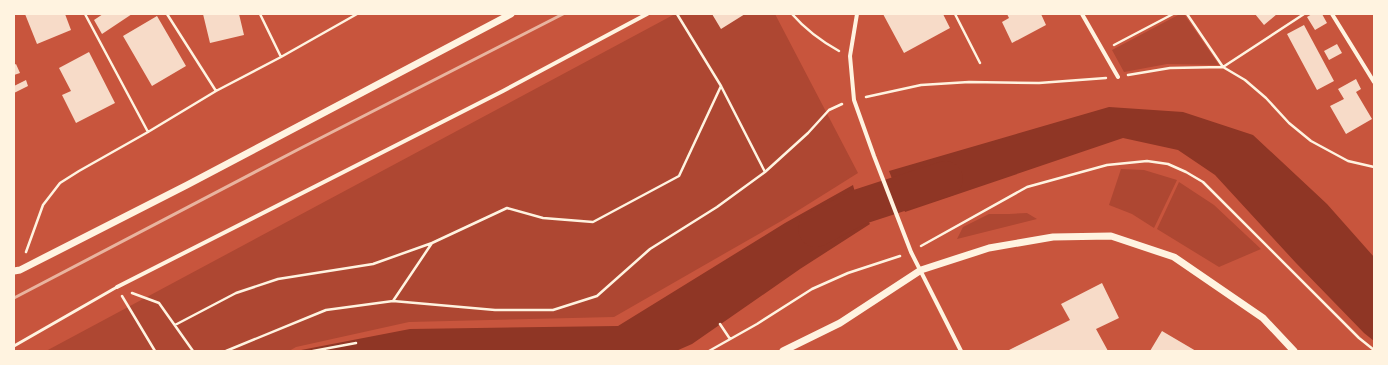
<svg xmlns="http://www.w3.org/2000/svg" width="1388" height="365" viewBox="0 0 1388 365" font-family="'Open Sans',sans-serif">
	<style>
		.green { fill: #ae4732 }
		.water { fill: #8f3625 }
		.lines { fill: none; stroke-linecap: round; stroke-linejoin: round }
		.river { stroke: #8f3625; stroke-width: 36 }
		.building { fill: #f7dbc8 }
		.path { stroke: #fff3e0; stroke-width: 2.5 }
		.service { stroke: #fff3e0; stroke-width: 3 }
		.minor { stroke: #fff3e0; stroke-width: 4 }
		.tertiary { stroke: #fff3e0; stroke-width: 7 }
		.rail { stroke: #e9b49f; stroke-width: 3 }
	</style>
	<rect width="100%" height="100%" fill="#c8553d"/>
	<!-- green -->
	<path class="green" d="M675,14H775L858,173L783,220L614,317L409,322L296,347L289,351H46Z
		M1180,14H1184L1219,65L1167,64L1124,72L1112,50Z
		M1121,169L1144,170L1177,180L1154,228L1132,214L1109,205Z
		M1179,182L1214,205L1261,249L1219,267L1157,229Z
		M1027,213L1037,219L957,239L963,227L989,214H1009Z"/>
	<!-- water -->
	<path class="water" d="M1109,107L1183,112L1253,135L1327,204L1374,257V341L1364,333L1296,263L1215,175L1178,150L1123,138L905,212L889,171Z
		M853,185L859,207L870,224L800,269L692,344L676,351H296L410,329L618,326L785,223Z"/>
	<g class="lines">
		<!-- river -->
		<path class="river" d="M816,229L859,207L945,179"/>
	</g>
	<!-- building -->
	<path class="building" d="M25,14H65L71,30L37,44Z
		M103,14H132L102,34L94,20Z
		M203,14H239L244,35L210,43Z
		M712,14H745L721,29Z
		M883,14H943L950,28L904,53Z
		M1007,14H1041L1046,25L1012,43L1002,22L1009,18Z
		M1255,14H1277L1264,25Z
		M1312,14H1322L1327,23L1315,30L1307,17Z
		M157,16L186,66L152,86L123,36Z
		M1304,25L1334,81L1317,90L1287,34Z
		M1337,44L1342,53L1329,60L1324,51Z
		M89,52L115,103L76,123L62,95L71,91L59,68Z
		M16,64L20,73L14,75V65Z
		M1356,79L1361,89L1356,92L1372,119L1346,134L1330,106L1344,99L1338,89Z
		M26,80L28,86L14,93V86Z
		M1102,283L1119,318L1096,329L1108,351H1007L1070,320L1061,304Z
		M1162,331L1196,351H1150Z"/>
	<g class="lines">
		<!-- path -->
		<path class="path" d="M85,14L148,132
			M167,14L216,91
			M260,14L281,57
			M677,14L721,86L765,172
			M792,14C806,30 821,41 839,51
			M955,14L980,63
			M1187,14L1223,67L1304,14
			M1114,45L1173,14
			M1128,75L1170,68L1223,67L1245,80L1266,98L1289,123L1311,141L1348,161L1374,167
			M866,97L921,85L969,82L1039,83L1106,78
			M921,246L1027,187L1107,165L1147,161L1168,164L1186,172L1203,182L1359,338L1374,350
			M26,252L43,205L60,183L79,171L148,132L216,91L281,57L357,14
			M132,293L159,303L193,351
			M122,296L155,351
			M393,301L432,243L507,208L543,218L593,222L679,176L721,86
			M720,324L730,339
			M175,325L236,293L278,279L373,264L432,243
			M226,351L326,310L393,301L495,310H553L597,296L650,249L717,207L765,172L808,133L829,110L842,104
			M313,351L356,343
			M709,351L757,324L812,289L848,273L900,256"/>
		<!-- service -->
		<path class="service" d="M14,346L117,287"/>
		<!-- minor -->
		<path class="minor" d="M857,14L850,56L854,100L874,156L911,252L961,351
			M1082,14L1118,77
			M1332,14L1374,82
			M117,287L503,91L647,14"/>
		<!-- tertiary -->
		<path class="tertiary" d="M14,271L20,270L187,185L511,14
			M783,351L840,323L921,270L989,248L1053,237L1111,236L1174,257L1263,318L1294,351"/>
		<!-- rail -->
		<path class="rail" d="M14,298L301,148L563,14"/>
	</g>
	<!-- border -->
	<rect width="1388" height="365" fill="none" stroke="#fff3e0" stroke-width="30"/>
</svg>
